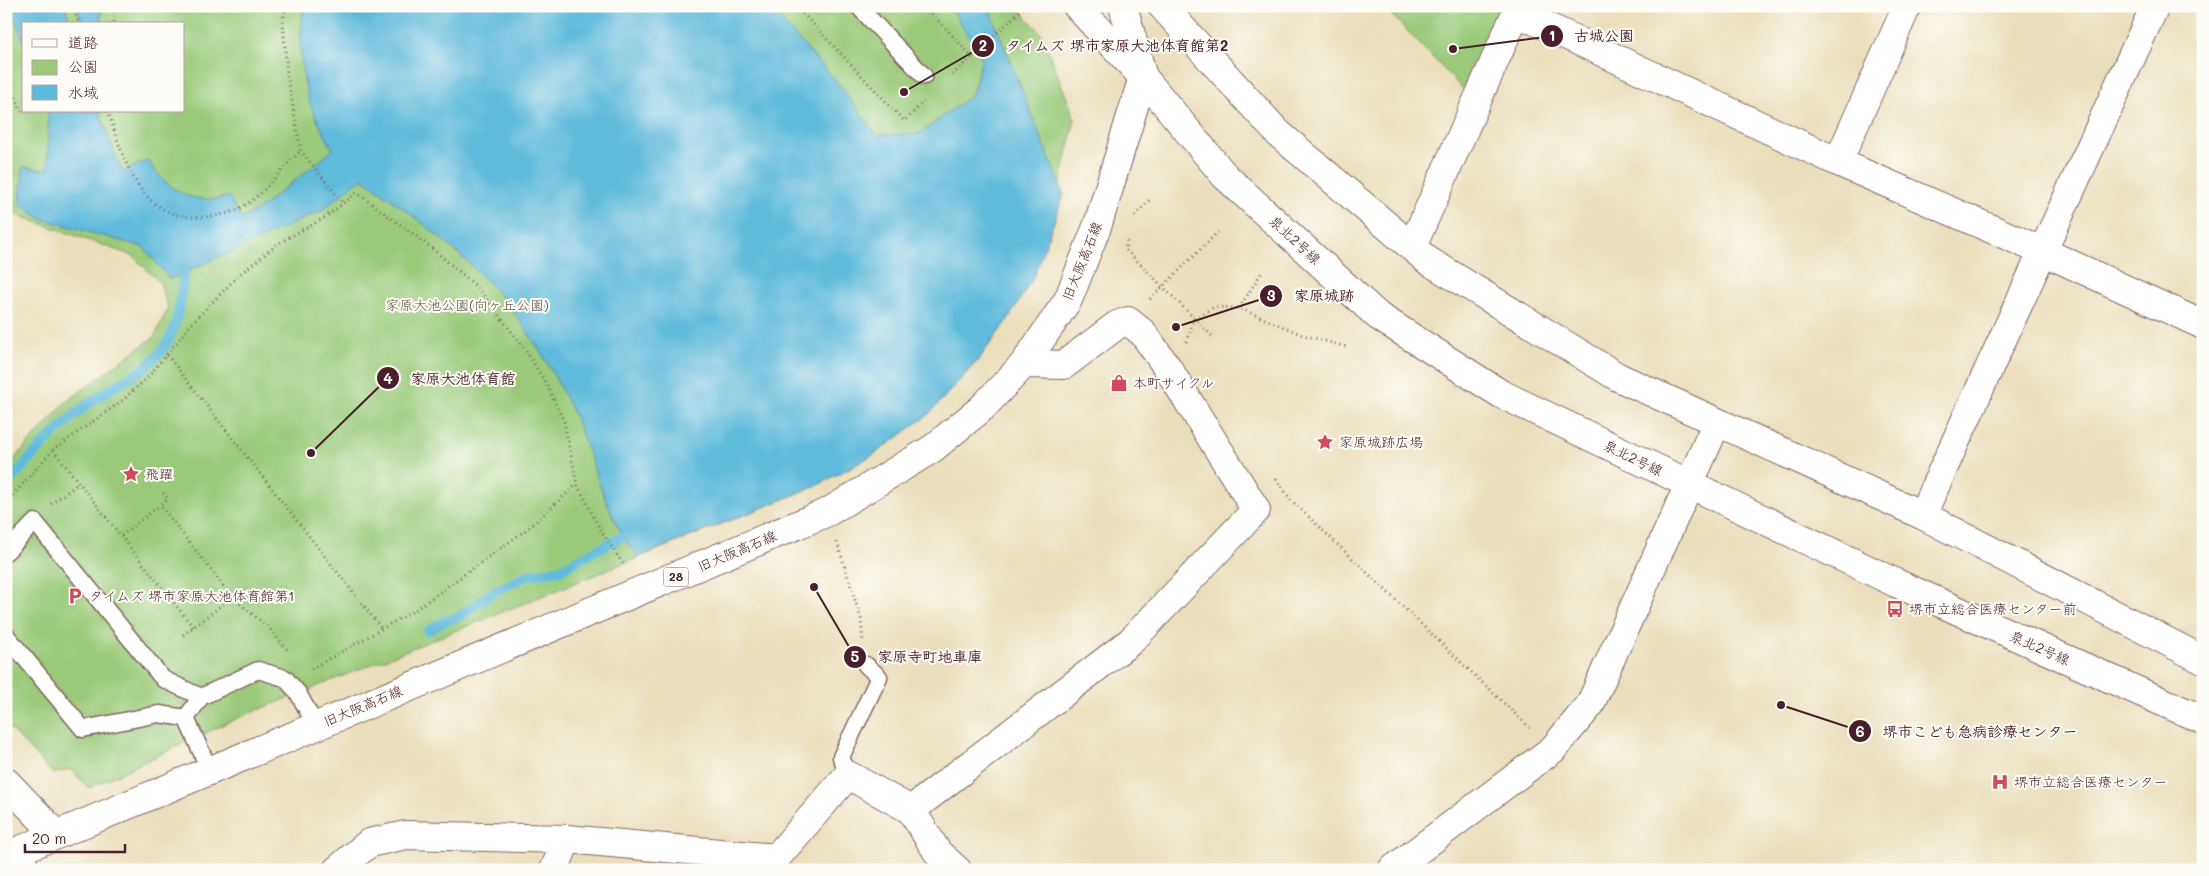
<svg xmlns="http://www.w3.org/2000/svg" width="2209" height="876" viewBox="0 0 2209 876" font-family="Mali,'Klee One',sans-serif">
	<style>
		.green { fill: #9aca79; stroke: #727452; fill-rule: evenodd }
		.water { fill: #5ebadc; stroke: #546c84 }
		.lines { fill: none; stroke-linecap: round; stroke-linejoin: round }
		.stream { stroke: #5ebadc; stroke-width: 10 }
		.service-casing { stroke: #82625d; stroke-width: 19 }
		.minor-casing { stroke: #82625d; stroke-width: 30 }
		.tertiary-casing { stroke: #82625d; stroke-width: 30 }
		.primary-casing { stroke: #82625d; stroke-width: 30 }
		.path { stroke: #82625d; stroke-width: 3; stroke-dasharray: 1 4; stroke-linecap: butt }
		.service { stroke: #fff; stroke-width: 16 }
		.minor { stroke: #fff; stroke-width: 28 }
		.tertiary { stroke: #fff; stroke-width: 28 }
		.primary { stroke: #fff; stroke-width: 28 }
		.labels { text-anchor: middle; stroke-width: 4; stroke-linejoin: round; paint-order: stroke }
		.shield { fill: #fdfcf7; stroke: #806168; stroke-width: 1 }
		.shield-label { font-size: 12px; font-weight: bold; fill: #4a1f2b }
		.street-label { font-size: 14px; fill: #4a1f2b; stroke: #fdfcf7 }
		.park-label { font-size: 14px; fill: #625242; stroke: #fdfcf7 }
		.poi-label { font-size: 14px; fill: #4a1f2b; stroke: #fdfcf7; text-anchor: start }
		.leader { fill: none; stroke: #4a1f2b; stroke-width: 2 }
		.callout-dot { fill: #4a1f2b; stroke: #fdfcf7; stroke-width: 2 }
		.mark-label { font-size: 15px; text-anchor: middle; font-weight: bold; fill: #fff }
		.callout-label { font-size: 15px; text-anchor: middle; font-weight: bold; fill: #4a1f2b; stroke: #fdfcf7; stroke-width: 4; stroke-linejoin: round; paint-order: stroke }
	</style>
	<rect width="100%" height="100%" fill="#fdfcf7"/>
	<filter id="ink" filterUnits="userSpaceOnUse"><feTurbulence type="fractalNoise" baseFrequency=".02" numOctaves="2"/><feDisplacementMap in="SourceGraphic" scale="10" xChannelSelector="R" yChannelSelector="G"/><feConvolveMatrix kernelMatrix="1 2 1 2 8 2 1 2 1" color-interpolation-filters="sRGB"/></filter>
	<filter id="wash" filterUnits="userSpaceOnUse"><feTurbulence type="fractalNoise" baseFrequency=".0096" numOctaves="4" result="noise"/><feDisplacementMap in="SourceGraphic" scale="20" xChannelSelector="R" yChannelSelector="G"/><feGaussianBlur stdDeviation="1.12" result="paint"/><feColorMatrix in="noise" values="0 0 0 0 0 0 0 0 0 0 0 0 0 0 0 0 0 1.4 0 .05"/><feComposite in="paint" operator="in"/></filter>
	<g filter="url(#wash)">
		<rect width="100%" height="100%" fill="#eadfbb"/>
		<!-- green -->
		<path class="green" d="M6,6H1016L1041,33L1075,119L1058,194L1007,321L978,360L928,415L873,455L814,487L233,720L89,788L70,769L53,774L6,724V468L66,402L154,337L168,309L160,283L133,256L6,211V153L14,130L6,108ZM24,24H184V111H24Z
			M1383,6H1502L1465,91Z"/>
		<!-- water -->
		<path class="water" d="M10,6H65L71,24H24V42Z
			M77,6H101V24H83Z
			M304,6H768L838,83L877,135L919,134L972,95L982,58L950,6H988L1064,195L1033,278L1007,321L978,360L928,415L873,455L814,487L638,557C602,514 595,458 571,409C549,362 517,310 480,274C444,238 403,208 362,178L321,211L170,279L143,247L42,219L20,204L23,167L48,170V111H99L122,172L148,160C166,190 194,207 229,196L241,219L260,208L333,150C327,138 319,126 314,113C300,81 298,40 304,6Z"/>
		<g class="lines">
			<!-- stream -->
			<path class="stream" d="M6,485C32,456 57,428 88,404C114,384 156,369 170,337C179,319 181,294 184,274
				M428,631L442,622L458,617L495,591L528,575L559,570L623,536"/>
		</g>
	</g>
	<g filter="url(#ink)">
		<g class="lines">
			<!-- service casing -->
			<g class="service-casing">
				<path id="service" d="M858,6L924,76
					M6,552L35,522L163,679L201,697
					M6,635L83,729L159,714L186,718
					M210,771L186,718L201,697L258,670L285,678L298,693L316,726
					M848,775L841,757L879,677L866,665"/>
			</g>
			<!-- minor casing -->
			<g class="minor-casing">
				<path id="minor" d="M1516,12L1838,162L2042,251L2203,325
					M1838,162L1907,6
					M1412,247L1519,6
					M1922,515L2155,6
					M6,782L56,834
					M911,810L1131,641L1256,510L1167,367L1143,333L1128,321L1117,325L1064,365L1024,364
					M16,852L26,870
					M337,870L369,843L406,835L567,839L776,858L848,775L911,810L938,853L957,870
					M554,870L567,839"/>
			</g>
			<!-- tertiary casing -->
			<g class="tertiary-casing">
				<path id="tertiary" d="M1162,6L1278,133L1427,260L1618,377L1922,515L2203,660
					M1143,77L1225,176L1378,316L1501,394L1896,583L2203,720
					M1392,870L1553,749L1590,705L1717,422"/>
			</g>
			<!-- primary casing -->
			<g class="primary-casing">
				<path id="primary" d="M1077,6L1140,74
					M6,856L828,512L932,449L982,408L1024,364L1068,300L1098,224L1143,77L1123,6"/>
			</g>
			<!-- path -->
			<path class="path" d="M72,6L79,24
				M114,6V24
				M285,6L283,21L287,74L301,151L343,203
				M796,6L904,121L924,102
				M925,6L972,57L950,77
				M972,57L1025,6
				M6,74L21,111L24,110
				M108,111C124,160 139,222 204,217C218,216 235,213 247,204C268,190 282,167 301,151
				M1135,216L1151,198
				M1127,241L1125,249L1212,336
				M1150,299L1218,232
				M1239,308L1262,272
				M1186,342L1194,319L1214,307L1239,308L1303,335L1347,347
				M167,355L382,629
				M53,450L121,536L160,505
				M1276,479L1291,500L1530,728
				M163,493L168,499L160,505L232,597L269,628L289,652
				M6,503L53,450L123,400L149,376L194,321L240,274L279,243L324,218L357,193L428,245L476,286L522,345L546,383L564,422L577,484L601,531L623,564
				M51,504L79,483
				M121,536L193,627
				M837,542L861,619L863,642
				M183,635L232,597
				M311,669L415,610L530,527L577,484"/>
			<!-- service -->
			<use href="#service" class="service"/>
			<!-- minor -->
			<use href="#minor" class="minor"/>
			<!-- tertiary -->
			<use href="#tertiary" class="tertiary"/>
			<!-- primary -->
			<use href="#primary" class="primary"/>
		</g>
	</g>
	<!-- icons -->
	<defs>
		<g id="shop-bare" transform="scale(1.35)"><path d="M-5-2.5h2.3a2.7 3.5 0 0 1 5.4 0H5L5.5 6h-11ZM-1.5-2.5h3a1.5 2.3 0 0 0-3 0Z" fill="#d1495b" stroke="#fdfcf7" stroke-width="2.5" paint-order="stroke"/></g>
		<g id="sight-bare" transform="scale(1.35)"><path d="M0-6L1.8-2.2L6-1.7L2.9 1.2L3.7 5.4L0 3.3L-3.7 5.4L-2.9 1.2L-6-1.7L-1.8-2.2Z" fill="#d1495b" stroke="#fdfcf7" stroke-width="2.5" paint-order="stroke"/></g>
		<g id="parking-bare" transform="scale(1.35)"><path d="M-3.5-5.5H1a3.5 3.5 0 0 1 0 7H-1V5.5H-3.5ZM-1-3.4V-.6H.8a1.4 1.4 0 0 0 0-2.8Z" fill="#d1495b" stroke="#fdfcf7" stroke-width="2.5" paint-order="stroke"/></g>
		<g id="bus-bare" transform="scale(1.35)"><path d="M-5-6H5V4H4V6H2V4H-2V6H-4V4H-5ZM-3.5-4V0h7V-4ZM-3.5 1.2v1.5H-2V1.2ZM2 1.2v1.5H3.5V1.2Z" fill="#d1495b" stroke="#fdfcf7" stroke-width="2.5" paint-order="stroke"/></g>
		<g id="hospital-bare" transform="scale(1.35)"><path d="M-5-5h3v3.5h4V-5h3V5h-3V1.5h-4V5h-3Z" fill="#d1495b" stroke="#fdfcf7" stroke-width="2.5" paint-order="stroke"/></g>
	</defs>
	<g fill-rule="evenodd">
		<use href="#shop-bare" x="1119" y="383"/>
		<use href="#sight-bare" x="1325" y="442"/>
		<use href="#sight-bare" x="131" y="474"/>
		<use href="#parking-bare" x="75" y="596"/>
		<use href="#bus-bare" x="1895" y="609"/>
		<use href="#hospital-bare" x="2000" y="782"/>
	</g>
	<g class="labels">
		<!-- shield labels -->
		<rect class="shield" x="663.5" y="567.5" width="25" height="19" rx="4"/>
		<g class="shield-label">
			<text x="676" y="581">28</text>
		</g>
		<!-- street labels -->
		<g class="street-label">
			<text transform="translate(1295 240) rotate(43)" y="5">泉北2号線</text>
			<text transform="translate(1082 261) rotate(-68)" y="5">旧大阪高石線</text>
			<text transform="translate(1633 458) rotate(26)" y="5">泉北2号線</text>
			<text transform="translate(737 551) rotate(-23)" y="5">旧大阪高石線</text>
			<text transform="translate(2040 648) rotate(24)" y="5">泉北2号線</text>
			<text transform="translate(363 706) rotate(-23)" y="5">旧大阪高石線</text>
		</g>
		<!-- park labels -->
		<g class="park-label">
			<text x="467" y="310">家原大池公園(向ヶ丘公園)</text>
		</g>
		<!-- poi labels -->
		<g class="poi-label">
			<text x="1133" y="388">本町サイクル</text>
			<text x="1339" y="447">家原城跡広場</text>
			<text x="145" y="479">飛躍</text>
			<text x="89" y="601">タイムズ 堺市家原大池体育館第1</text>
			<text x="1909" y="614">堺市立総合医療センター前</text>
			<text x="2014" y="787">堺市立総合医療センター</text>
		</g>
	</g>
	<!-- callouts -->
	<path class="leader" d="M1453 49L1552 36M904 92L983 46M1176 327L1271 296M311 453L388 378M814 587L855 657M1781 705L1860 731"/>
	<g class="callout-dot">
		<circle cx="1453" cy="49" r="5"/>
		<circle cx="904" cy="92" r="5"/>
		<circle cx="1176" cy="327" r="5"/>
		<circle cx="311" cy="453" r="5"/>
		<circle cx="814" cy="587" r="5"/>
		<circle cx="1781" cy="705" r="5"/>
		<circle cx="1552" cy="36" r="12"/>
		<circle cx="983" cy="46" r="12"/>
		<circle cx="1271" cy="296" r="12"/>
		<circle cx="388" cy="378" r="12"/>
		<circle cx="855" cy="657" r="12"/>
		<circle cx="1860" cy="731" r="12"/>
	</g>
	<g class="mark-label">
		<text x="1552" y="41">1</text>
		<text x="983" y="51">2</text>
		<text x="1271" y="301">3</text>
		<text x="388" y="384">4</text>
		<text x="855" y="662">5</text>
		<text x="1860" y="737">6</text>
	</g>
	<g class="callout-label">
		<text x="1604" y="41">古城公園</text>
		<text x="1117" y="51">タイムズ 堺市家原大池体育館第2</text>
		<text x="1324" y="301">家原城跡</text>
		<text x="463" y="384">家原大池体育館</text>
		<text x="930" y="662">家原寺町地車庫</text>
		<text x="1980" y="737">堺市こども急病診療センター</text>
	</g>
	<!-- margin -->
	<rect width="2209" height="876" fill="none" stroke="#fdfcf7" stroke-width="25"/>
	<!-- legend -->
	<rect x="22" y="22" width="162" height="90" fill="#fdfcf7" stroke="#b5a4a5"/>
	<rect x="32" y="39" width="25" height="8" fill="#ffffff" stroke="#b5a4a5"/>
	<text x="68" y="48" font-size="15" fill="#4a1f2b">道路</text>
	<rect x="32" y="60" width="25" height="15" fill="#9aca79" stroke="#b5a4a5"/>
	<text x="68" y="72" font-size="15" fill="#4a1f2b">公園</text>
	<rect x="32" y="85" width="25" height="15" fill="#5ebadc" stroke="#b5a4a5"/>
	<text x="68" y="98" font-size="15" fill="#4a1f2b">水域</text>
	<!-- scale -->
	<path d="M25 844v8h100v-8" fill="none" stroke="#4a1f2b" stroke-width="2.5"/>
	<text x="32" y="844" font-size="15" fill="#4a1f2b" stroke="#fdfcf7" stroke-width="4" paint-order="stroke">20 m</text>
</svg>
